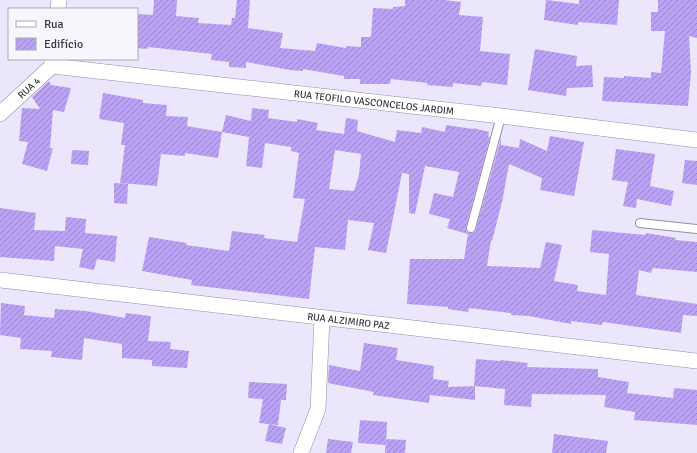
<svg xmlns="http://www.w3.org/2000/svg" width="697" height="453" viewBox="0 0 697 453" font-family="Signika,sans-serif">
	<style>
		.building { fill: url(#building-hatch); fill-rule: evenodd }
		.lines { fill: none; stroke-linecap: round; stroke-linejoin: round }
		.lane-casing { stroke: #938cab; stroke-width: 10 }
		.street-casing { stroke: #938cab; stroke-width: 16 }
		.lane { stroke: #fff; stroke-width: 8 }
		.street { stroke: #fff; stroke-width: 15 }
		.labels { text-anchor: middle; stroke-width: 3.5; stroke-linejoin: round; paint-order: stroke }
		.street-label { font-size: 10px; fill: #383541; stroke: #f7f6fd }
	</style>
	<defs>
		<pattern id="building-hatch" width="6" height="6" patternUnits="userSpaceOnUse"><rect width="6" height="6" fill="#baa3f2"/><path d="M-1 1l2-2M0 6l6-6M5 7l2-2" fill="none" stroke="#9886c6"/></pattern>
	</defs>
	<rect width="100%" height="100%" fill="#ebe6fb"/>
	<!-- building -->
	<path class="building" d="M154,0H177L176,16L199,18L198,23L231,25L232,18H235L237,0H250L248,28L283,33L280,48L315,51L317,43L346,48V46L361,47V37H371L373,8L393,9V7L405,6V0H444L461,2L459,15L483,17L480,51L510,54L507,85L482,82L481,86L453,83V87L427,85L428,83L391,79L390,84H360V79H344V76L303,69V71L290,70L246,62V68L229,67V62L211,60L212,54L148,47L147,49L137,48V14L153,15Z
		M546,0L579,4V0H619L617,25L578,22V25L544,20Z
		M658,0H697V38L689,36L691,72L688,106L602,101L604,77L624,78V76L651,78V72L661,73L665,31H651V12H658Z
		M535,49L577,56L576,66L592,65L593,87L567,88L566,96L528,90Z
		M49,81L51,85L71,88L64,112L53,110L50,148H53L47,171L22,164L28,142L19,141L22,108L40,109L32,97Z
		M103,93L143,100V103L167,105L166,116L188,117L187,126L222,132L218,158L185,153V156L161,154L157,186L120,183L125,145H121L124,123L99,119Z
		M252,108L269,110L268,118L297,122V119L318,123L316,130L344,134L346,118L358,120L357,131L395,142L397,130L421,133L422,127L445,132L446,125L473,129V128L489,132L488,137H490L466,227L467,232L470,233L475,232L476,229L501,138V145L519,148L520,139L547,151L550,136L584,142L574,196L540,190L542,178L509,164L502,202L492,241L491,240L487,266L540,268L546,242L562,245L554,281L578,285L577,291L606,295L609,254L590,252L592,230L645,235L646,233L676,238L675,240L697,242V272L653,268L651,273L639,270L636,295L697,304V316L683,315L681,333L603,322L602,325L571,321V324L529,316L511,315V313L469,308L468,312L448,309V307L407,304L410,259H464L468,234L447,228L450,219L429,214L434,193L453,197L459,172L425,166L415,214L409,213V174L402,173L386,253L368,250L374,223L348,220L345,250L315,247L309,299L191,285L192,280L142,271L149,237L187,243L186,245L229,251L232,231L265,235L264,238L297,242L305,199L293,198L299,153L291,151V147L265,143L262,168L246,166L249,137L222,132L226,115L251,121ZM335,150L361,154L359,175L354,191L329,189Z
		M616,149L655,154L650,186L674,191L671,206L637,199L636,208L623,206L628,182L612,180Z
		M72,150L89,151L88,165L71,164Z
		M685,160L697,161V185L682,183Z
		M114,183L128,184L127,204L114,203Z
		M0,208L36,213L34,230L65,231L66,217L86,219L85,233L117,236L115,262L97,259L94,270L79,267L83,249L55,246L54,261L0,257Z
		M1,303L25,306L24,315L54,318L55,309L86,311L125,318L126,313L151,316L148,341L171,342L170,349L189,351L187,368L152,366V360L122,358V344L84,338L82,360L51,357L52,351L20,349L21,338L0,335Z
		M364,343L398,348L396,360L434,366L433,379L449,381L448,387L475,386V400L430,395L429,403L373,395L374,392L328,383L329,365L360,371Z
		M476,359L500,361V360L528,363L527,367L598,369V377L629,382L627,393L673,398L674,388L697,390V425L634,420L635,412L604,407L606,395L532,394L531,407L504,405L505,389L474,386Z
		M249,382L287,384L286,400H281L278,425L259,423L263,399L248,398Z
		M360,420L387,422L386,445L358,443Z
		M269,424L286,428L282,444L265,441Z
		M554,434L608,441L606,453H552Z
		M328,439L353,442L351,453H326Z
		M386,439L406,440L405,453H385Z"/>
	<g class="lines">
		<!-- lane casing -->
		<g class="lane-casing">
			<path id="lane" d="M640,223L697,229
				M471,228L501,116"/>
		</g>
		<!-- street casing -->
		<g class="street-casing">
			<g id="street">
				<path d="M58,9L59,0"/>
				<path id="s1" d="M52,66L501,116L697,140"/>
				<path id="s2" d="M0,114L52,66V59"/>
				<path id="s3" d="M0,280L697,361"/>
				<path d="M301,453L318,409L322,318"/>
			</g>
		</g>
		<!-- lane -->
		<use href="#lane" class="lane"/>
		<!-- street -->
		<use href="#street" class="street"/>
	</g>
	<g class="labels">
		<!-- street labels -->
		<g class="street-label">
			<text dy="4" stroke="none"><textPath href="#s2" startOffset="39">RUA 4</textPath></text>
			<text dy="4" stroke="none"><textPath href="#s1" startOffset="324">RUA TEOFILO VASCONCELOS JARDIM</textPath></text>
			<text dy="4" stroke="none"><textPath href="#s3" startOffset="351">RUA ALZIMIRO PAZ</textPath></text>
		</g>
	</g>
	<!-- legend -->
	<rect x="8" y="8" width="130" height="52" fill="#f7f6fd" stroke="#aba9b2"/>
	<rect x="16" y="21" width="20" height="6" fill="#ffffff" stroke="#aba9b2"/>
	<text x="44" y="28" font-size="12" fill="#383541">Rua</text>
	<rect x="16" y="38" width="20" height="12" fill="url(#building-hatch)" stroke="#aba9b2"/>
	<text x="44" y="48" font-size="12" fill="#383541">Edifício</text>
</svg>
